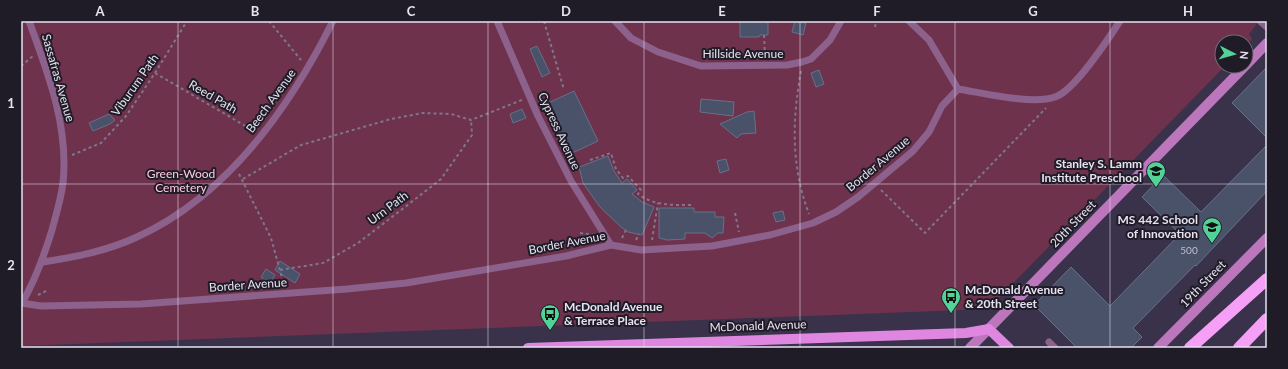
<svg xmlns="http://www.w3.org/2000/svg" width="1288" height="369" viewBox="0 0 1288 369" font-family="Lato,sans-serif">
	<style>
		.green { fill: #6f324d }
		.building { fill: #4a526a; stroke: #67708a }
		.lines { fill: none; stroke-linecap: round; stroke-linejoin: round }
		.path { stroke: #7e778c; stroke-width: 2; stroke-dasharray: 3 3; stroke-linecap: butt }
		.lane { stroke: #8c618c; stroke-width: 7 }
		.secondary { stroke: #bb76bc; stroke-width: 10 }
		.primary { stroke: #df86e1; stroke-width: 10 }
		.highway { stroke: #f59ff6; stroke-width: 12 }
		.grid { fill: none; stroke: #e6e2f1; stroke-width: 1; stroke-opacity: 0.55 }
		.labels { text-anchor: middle; stroke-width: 4; stroke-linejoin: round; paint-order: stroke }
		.number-label { font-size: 10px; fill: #bfbecf }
		.street-label { font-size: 12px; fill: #e6e2f1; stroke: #201c27 }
		.poi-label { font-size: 12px; font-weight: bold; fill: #e6e2f1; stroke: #201c27; text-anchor: end }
		.park-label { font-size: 12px; fill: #fecbde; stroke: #201c27 }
		.neatline { fill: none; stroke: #e6e2f1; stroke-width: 1.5 }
		.grid-label { font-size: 13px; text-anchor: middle; font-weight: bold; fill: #e6e2f1 }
	</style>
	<rect width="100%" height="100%" fill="#3a324a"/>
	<!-- green -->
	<path class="green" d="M21,21H1259L1249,34L1252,39L1246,45V42H1222V66H1225L988,309L21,346Z"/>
	<!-- building -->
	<path class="building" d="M740,21H768V35H760L759,37H740Z
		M795,21L806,23L803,35L792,32Z
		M537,46L550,73L542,77L530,49Z
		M1267,67V138L1232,103Z
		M819,70L824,84L816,87L811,73Z
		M574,91L598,141L568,155L544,105Z
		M701,99L734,102L733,116L700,112Z
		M522,109L526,118L513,123L510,114Z
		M754,111L756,133L741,134L737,138L720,124L747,112Z
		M109,114L115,120L110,124L93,131L89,123Z
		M1267,145V191L1196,266L1195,265L1133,328L1142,337L1131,348H1077L1034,305L1071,267L1110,306L1180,234L1142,197L1163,175L1201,212Z
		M608,156L614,171L622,183L627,179L637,190L632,194L642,202L654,207L642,235L628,232L621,227L600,207L583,183L579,167Z
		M726,159L729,170L720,173L717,161Z
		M659,208H694V212H715V217H724L723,233H718L712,238L705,233H685V239L667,240L659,238Z
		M783,211L785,220L776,222L773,213Z
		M280,261L300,274L295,283L275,270Z
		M266,269L275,275L270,283L261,277Z"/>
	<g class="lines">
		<!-- path -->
		<path class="path" d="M269,21L301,60
			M544,21L564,90
			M875,27L876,21
			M764,35L765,56
			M21,66L33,56
			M801,71C792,121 791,166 809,214
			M155,73L254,131
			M72,155L101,143L126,116L155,73L187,21
			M590,160L611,153L616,169L623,178L628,176L641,190L638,194C654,206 673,205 692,205
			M239,174L271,238L284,285
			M243,179L301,145L391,119L423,113L451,114L471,120L522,100
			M881,190L925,233L1046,108
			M735,213L739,232
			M580,233L595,235
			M622,238L626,230
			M636,240L639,234
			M652,240L658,203
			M280,270L323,263L358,243L405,207L441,179L472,135L471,120
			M38,295L46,291"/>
		<!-- lane -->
		<path class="lane" d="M497,21L538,116L571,181L611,245
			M615,21L631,38L658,52L701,66L787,65L802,62L811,59L830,40L841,21
			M909,21L929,40L958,89
			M1260,21L1267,27
			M43,262C75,257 107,251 137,237C227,196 290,107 333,21
			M21,303L41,306L141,304L347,289L406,283L566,256L611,245L641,250L712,246L770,235L813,223L836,212L858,197L913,151L929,132L942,106L958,89C983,93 1033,105 1055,97C1074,91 1109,38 1120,21
			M22,303C36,279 44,256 52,230C56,215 61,199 63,183C69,127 48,73 29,21
			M1049,342L1055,348"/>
		<!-- secondary -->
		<path class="secondary" d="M1246,65L1267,43
			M970,348L1245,66
			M1158,348L1267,238"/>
		<!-- primary -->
		<path class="primary" d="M528,348L966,333L989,329L1009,348"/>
		<!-- highway -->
		<path class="highway" d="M1190,348L1267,279
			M1239,348L1267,319"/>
	</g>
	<!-- grid -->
	<path class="grid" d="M178,21V348M333,21V348M488,21V348M644,21V348M800,21V348M955,21V348M1110,21V348M21,184H1267"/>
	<!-- icons -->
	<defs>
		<g id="school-pin" transform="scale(1)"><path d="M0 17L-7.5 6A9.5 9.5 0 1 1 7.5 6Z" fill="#51d398" stroke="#201c27"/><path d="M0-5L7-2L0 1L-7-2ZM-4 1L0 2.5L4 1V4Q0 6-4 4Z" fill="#111"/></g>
		<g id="bus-pin" transform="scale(1)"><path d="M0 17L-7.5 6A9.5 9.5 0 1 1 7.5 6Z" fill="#51d398" stroke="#201c27"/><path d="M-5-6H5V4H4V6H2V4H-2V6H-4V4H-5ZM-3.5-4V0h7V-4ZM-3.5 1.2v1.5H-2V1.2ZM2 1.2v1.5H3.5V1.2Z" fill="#111"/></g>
	</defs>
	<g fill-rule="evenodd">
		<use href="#school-pin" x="1156" y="171"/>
		<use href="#school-pin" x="1212" y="227"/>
		<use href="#bus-pin" x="951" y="297"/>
		<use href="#bus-pin" x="550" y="314"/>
	</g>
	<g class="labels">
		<!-- number labels -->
		<g class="number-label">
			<text x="1189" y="254">500</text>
		</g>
		<!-- street labels -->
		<g class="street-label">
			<text x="743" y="58">Hillside Avenue</text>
			<text transform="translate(58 78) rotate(74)" y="4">Sassafras Avenue</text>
			<text transform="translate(135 85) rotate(-55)" y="4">Viburum Path</text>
			<text transform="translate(213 97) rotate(30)" y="4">Reed Path</text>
			<text transform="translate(271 101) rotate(-54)" y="4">Beech Avenue</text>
			<text transform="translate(559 131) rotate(65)" y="4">Cypress Avenue</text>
			<text transform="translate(878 164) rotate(-40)" y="4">Border Avenue</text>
			<text transform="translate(388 208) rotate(-37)" y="4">Urn Path</text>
			<text transform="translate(1073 224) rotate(-46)" y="4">20th Street</text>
			<text transform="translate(567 243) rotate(-11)" y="4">Border Avenue</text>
			<text transform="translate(1203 284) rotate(-46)" y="4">19th Street</text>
			<text transform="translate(248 285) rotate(-4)" y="4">Border Avenue</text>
			<text transform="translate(758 326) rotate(-2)" y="4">McDonald Avenue</text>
		</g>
		<!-- poi labels -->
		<g class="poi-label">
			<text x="1142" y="168">Stanley S. Lamm<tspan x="1142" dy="14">Institute Preschool</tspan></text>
			<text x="1198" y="224">MS 442 School<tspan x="1198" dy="14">of Innovation</tspan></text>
			<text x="965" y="294" text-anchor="start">McDonald Avenue<tspan x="965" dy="14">&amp; 20th Street</tspan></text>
			<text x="564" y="311" text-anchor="start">McDonald Avenue<tspan x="564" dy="14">&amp; Terrace Place</tspan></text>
		</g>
		<!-- park labels -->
		<g class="park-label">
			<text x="181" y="178">Green-Wood<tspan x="181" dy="14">Cemetery</tspan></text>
		</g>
	</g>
	<!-- border -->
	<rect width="1288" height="369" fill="none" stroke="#201c27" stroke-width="44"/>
	<!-- north arrow -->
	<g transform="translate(1234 54) rotate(96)"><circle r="19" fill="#201c27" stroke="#6f6b78"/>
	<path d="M0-3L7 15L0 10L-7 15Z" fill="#51d398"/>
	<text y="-6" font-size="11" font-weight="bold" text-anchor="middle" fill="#e6e2f1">N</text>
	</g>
	<rect x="22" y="22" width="1244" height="325" class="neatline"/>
	<g class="grid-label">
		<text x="100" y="16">A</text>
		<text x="255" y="16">B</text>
		<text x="411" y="16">C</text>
		<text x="566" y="16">D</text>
		<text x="722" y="16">E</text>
		<text x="877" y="16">F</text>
		<text x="1033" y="16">G</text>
		<text x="1188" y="16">H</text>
		<text x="11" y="108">1</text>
		<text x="11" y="270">2</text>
	</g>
</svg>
